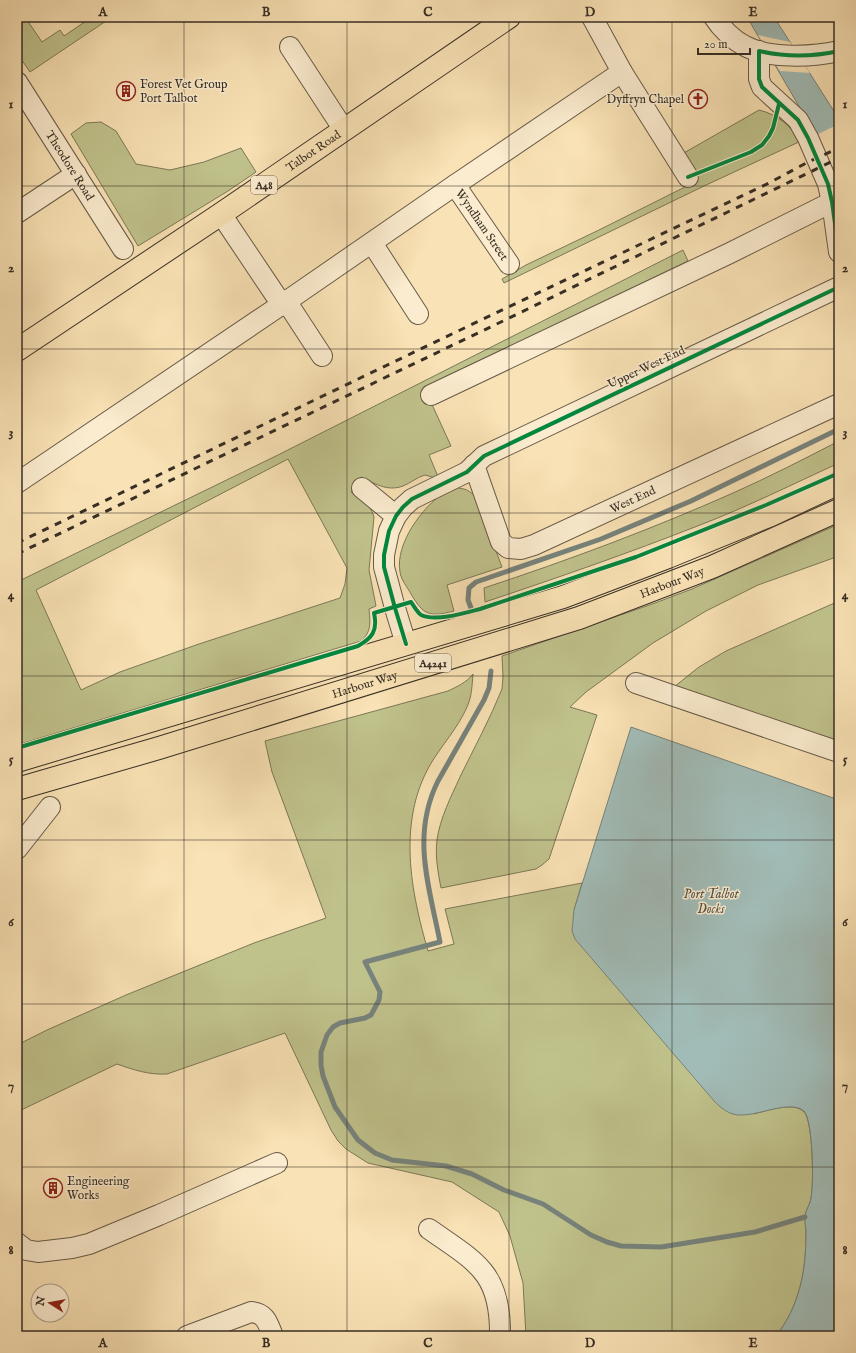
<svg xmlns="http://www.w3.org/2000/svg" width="856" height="1353" viewBox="0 0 856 1353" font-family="'IM FELL English',serif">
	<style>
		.green { fill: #c0c28c; stroke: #7c7858; fill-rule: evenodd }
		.water { fill: #a1bcb7; stroke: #77837c }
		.pier { fill: #f9e2b5 }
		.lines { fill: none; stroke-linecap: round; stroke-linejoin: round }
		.stream { stroke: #77837c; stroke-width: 5 }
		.minor-casing { stroke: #685b48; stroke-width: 22 }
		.major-casing { stroke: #372e24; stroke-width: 24 }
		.minor { stroke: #fbeccf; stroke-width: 20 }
		.major { stroke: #f9e2b5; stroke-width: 22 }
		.rail { stroke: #372e24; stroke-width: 3; stroke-dasharray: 7 7; stroke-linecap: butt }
		.cycleway-casing { stroke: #fbeccf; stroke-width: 6 }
		.cycleway { stroke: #00873e; stroke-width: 4 }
		.grid { fill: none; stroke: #372e24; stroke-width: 1; stroke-opacity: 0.55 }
		.labels { text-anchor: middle; stroke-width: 3; stroke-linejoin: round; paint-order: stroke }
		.shield { fill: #fbeccf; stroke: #726757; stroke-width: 1 }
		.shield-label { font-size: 11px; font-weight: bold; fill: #372e24 }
		.poi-label { font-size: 12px; fill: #372e24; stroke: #fbeccf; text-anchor: start }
		.street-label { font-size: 12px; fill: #372e24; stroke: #fbeccf }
		.water-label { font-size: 13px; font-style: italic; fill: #525249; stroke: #fbeccf }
		.neatline { fill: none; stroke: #372e24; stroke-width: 1.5 }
		.grid-label { font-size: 13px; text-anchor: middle; font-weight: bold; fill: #372e24 }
	</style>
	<rect width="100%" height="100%" fill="#f9e2b5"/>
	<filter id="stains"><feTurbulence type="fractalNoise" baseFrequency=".005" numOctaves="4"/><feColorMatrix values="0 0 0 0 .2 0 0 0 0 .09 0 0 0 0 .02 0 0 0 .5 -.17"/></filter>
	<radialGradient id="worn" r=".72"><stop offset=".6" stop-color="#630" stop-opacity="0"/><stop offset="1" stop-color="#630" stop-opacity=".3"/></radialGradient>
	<!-- green -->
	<path class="green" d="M17,17H25L42,42L60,30L64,36L92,17H112L30,72L17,53Z
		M759,110C779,115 789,125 801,141L704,186L504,283L502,279L526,265L599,230L697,181L682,154Z
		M101,122L116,131L136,164L170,170L204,162L241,148L256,172L228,191L138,246L71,134L86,123Z
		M683,250L688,261L424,387L451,446L429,455L439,479L425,475C417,477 411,483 403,486C387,492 374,483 361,477L351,492C362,500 370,503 374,517L369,570L376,606L369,609C370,621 372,632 361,641L17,745V582L278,455ZM288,459L347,568L345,584L340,598L199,644L120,672L81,690L36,590Z
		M839,441V463C793,484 747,507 700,525C629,553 557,578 485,602L484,588C569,560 652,529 733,493C769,477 804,459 839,441Z
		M456,488C465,488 471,491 476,498L502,567L447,585L454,611C430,617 424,616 411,594C408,588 401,580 400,572C395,544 422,507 445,492C448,490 453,489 456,488Z
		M839,524V556L758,585L706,611L653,643L586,692L570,707L597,715L549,859L542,865L536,869L441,888C438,872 435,856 437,840C440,818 451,797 460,777C474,748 490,719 502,689L503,677L502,656L655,603L692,589Z
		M839,601V742L674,687L699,667L726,651Z
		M473,674C472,685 472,696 467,707C458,728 441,746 430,765C397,823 411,892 428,951L454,944L445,909L582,883L574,910L754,1114C766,1111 794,1101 804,1112C813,1121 814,1184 811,1198C810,1205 805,1211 805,1218C805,1222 806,1226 806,1230C806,1249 805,1269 800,1287C795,1305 788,1321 776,1336H526L523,1283L510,1236L499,1212L452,1182L368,1163L346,1149L338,1141L331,1130L285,1033L167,1074C149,1075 134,1070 117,1064L17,1112V1045L47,1030L126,995L254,943L326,918L272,772L265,741L448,691C458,686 466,683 473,674Z"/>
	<!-- water -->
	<path class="water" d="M747,17H774L839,119V183L804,115Z
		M631,727L839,800V1336H776C788,1321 795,1305 800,1287C805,1269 806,1249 806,1230C805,1226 805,1222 805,1218C805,1211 810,1205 811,1198C814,1183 813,1120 804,1111C789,1098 752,1120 733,1114C726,1112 720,1107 715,1102L575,939L572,931L574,910Z"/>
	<!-- pier -->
	<path class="pier" d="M758,35L790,42L810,73L780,71Z
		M839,124V179L837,180L816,135Z"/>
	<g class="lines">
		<!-- stream -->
		<path class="stream" d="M471,608L468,600L469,588L476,582L601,539L691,501L839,429
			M491,671L489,688L484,700L438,781C411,835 429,886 440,942L365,962L380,992L379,1000L371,1015L365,1018L340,1023L333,1027L327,1035L321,1052V1065L323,1076L335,1107L358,1140L375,1153L392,1160L446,1166L472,1174L504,1190L543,1204L591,1235L607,1242L621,1246L661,1247L755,1232L805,1217"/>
		<!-- minor casing -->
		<g class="minor-casing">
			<g id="minor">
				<path d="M592,17L622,72L688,177"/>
				<path d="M714,17C721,28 733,40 745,46C769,59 813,57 839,51"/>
				<path d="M290,47L344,130"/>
				<path d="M759,51V79L762,87L798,120L808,138L828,184L832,202L839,252"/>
				<path id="s1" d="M17,82L123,249"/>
				<path id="s2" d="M455,185L509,264"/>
				<path d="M17,213L76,174"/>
				<path d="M221,214L276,296L292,310L322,356"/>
				<path d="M372,243L418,314"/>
				<path d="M431,395L730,253L832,202"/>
				<path id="s3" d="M474,465L501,542L508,548L521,549L534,545L839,404"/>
				<path d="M17,483L284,303L455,185L622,72"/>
				<path d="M362,488L396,516"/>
				<path d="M406,644L395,608L384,567V555L389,531L396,516L403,507L412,499L467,472L484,456L839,287"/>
				<path d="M636,683L839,752"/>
				<path d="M17,849L50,807"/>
				<path d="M429,1229C476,1262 501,1272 500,1336"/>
				<path d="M17,1243L26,1250L38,1252L72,1248L89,1244L159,1215L277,1163"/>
				<path d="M187,1336L251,1312C266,1313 268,1324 273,1336"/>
			</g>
		</g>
		<!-- major casing -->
		<g class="major-casing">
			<g id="major">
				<path id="s4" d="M17,350L221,214L509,17"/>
				<path d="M17,761L563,597L668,557L771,515L839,483"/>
				<path id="s5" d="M17,789L159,748L579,618L712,567L839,510"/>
			</g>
		</g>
		<!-- minor -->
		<use href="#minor" class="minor"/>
		<!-- major -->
		<use href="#major" class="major"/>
		<!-- rail -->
		<path class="rail" d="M17,543L456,332L769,183L810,161L839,148
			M17,554L503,321L839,158"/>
		<!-- cycleway casing -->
		<g class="cycleway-casing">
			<path id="cycleway" d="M839,51C812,57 785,57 759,51V79L762,87L798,120L808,138L828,184L832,202L839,252
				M688,177L751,152L762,145L769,136L773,128L779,104
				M406,644L395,608L384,567V555L389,531L396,516L403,507L412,499L467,472L484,456L839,287
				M17,748L358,646C372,638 378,631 374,613L411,602C414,606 417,612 421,615C436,622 465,613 480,609L636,557L766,505L839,473"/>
		</g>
		<!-- cycleway -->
		<use href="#cycleway" class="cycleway"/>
	</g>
	<!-- grid -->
	<path class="grid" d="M184,17V1336M347,17V1336M509,17V1336M672,17V1336M17,186H839M17,349H839M17,513H839M17,676H839M17,840H839M17,1004H839M17,1167H839"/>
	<!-- icons -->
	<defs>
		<g id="building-ring" transform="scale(1)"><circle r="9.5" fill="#fbeccf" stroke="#8f2418" stroke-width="1.5"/><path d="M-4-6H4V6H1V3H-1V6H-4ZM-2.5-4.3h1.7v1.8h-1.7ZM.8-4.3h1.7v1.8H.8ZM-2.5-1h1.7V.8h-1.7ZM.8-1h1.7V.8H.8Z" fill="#8f2418"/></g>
		<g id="church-ring" transform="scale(1)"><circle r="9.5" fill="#fbeccf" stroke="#8f2418" stroke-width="1.5"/><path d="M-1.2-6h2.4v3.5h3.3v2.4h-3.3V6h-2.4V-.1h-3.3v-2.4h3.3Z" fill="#8f2418"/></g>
	</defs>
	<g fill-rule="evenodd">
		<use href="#building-ring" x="126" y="91"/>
		<use href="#church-ring" x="698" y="99"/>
		<use href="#building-ring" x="53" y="1188"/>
	</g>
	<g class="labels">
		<!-- shield labels -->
		<g class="shield">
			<rect x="251" y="176" width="26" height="18" rx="3"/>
			<rect x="415" y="654" width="36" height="18" rx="3"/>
		</g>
		<g class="shield-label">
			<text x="264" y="189">A48</text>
			<text x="433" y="667">A4241</text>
		</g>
		<!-- poi labels -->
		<g class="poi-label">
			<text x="140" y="88">Forest Vet Group<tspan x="140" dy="14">Port Talbot</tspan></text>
			<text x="684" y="103" text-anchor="end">Dyffryn Chapel</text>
			<text x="67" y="1185">Engineering<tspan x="67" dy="14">Works</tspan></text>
		</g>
		<!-- street labels -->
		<g class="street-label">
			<text dy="4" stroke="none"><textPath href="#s4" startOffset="357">Talbot Road</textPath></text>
			<text dy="4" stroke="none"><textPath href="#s1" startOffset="99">Theodore Road</textPath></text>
			<text dy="4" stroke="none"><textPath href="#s2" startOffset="48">Wyndham Street</textPath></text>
			<text transform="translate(646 367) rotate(-25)" y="4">Upper West End</text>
			<text dy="4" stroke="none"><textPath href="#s3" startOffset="226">West End</textPath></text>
			<text dy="4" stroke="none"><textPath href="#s5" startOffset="687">Harbour Way</textPath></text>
			<text dy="4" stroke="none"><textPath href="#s5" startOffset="363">Harbour Way</textPath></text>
		</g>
		<!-- water labels -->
		<g class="water-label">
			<text x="711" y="898">Port Talbot<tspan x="711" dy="15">Docks</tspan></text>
		</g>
	</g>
	<!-- margin -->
	<rect width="856" height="1353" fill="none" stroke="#f9e2b5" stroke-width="44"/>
	<!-- north arrow -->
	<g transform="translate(50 1303) rotate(281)"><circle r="19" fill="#fbeccf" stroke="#ada08b"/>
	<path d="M0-3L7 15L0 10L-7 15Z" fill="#8f2418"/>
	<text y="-6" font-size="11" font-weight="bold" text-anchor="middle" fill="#372e24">N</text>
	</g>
	<!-- scale -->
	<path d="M698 48v6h52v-6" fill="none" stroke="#372e24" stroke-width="2"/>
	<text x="704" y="48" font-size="12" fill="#372e24" stroke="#fbeccf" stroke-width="3" paint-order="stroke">20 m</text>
	<rect x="22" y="22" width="812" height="1309" class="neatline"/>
	<g class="grid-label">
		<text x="103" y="16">A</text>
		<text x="266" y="16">B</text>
		<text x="428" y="16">C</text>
		<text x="590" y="16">D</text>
		<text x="753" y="16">E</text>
		<text x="11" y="108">1</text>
		<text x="845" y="108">1</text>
		<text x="11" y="272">2</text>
		<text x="845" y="272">2</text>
		<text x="11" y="436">3</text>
		<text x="845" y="436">3</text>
		<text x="11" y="599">4</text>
		<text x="845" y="599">4</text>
		<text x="11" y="763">5</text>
		<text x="845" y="763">5</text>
		<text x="11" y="926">6</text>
		<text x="845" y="926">6</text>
		<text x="11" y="1090">7</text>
		<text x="845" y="1090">7</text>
		<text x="11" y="1254">8</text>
		<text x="845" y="1254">8</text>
		<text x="103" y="1347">A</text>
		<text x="266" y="1347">B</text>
		<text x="428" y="1347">C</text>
		<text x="590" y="1347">D</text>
		<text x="753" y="1347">E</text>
	</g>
	<rect width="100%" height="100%" filter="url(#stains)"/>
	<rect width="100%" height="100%" fill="url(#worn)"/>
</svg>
